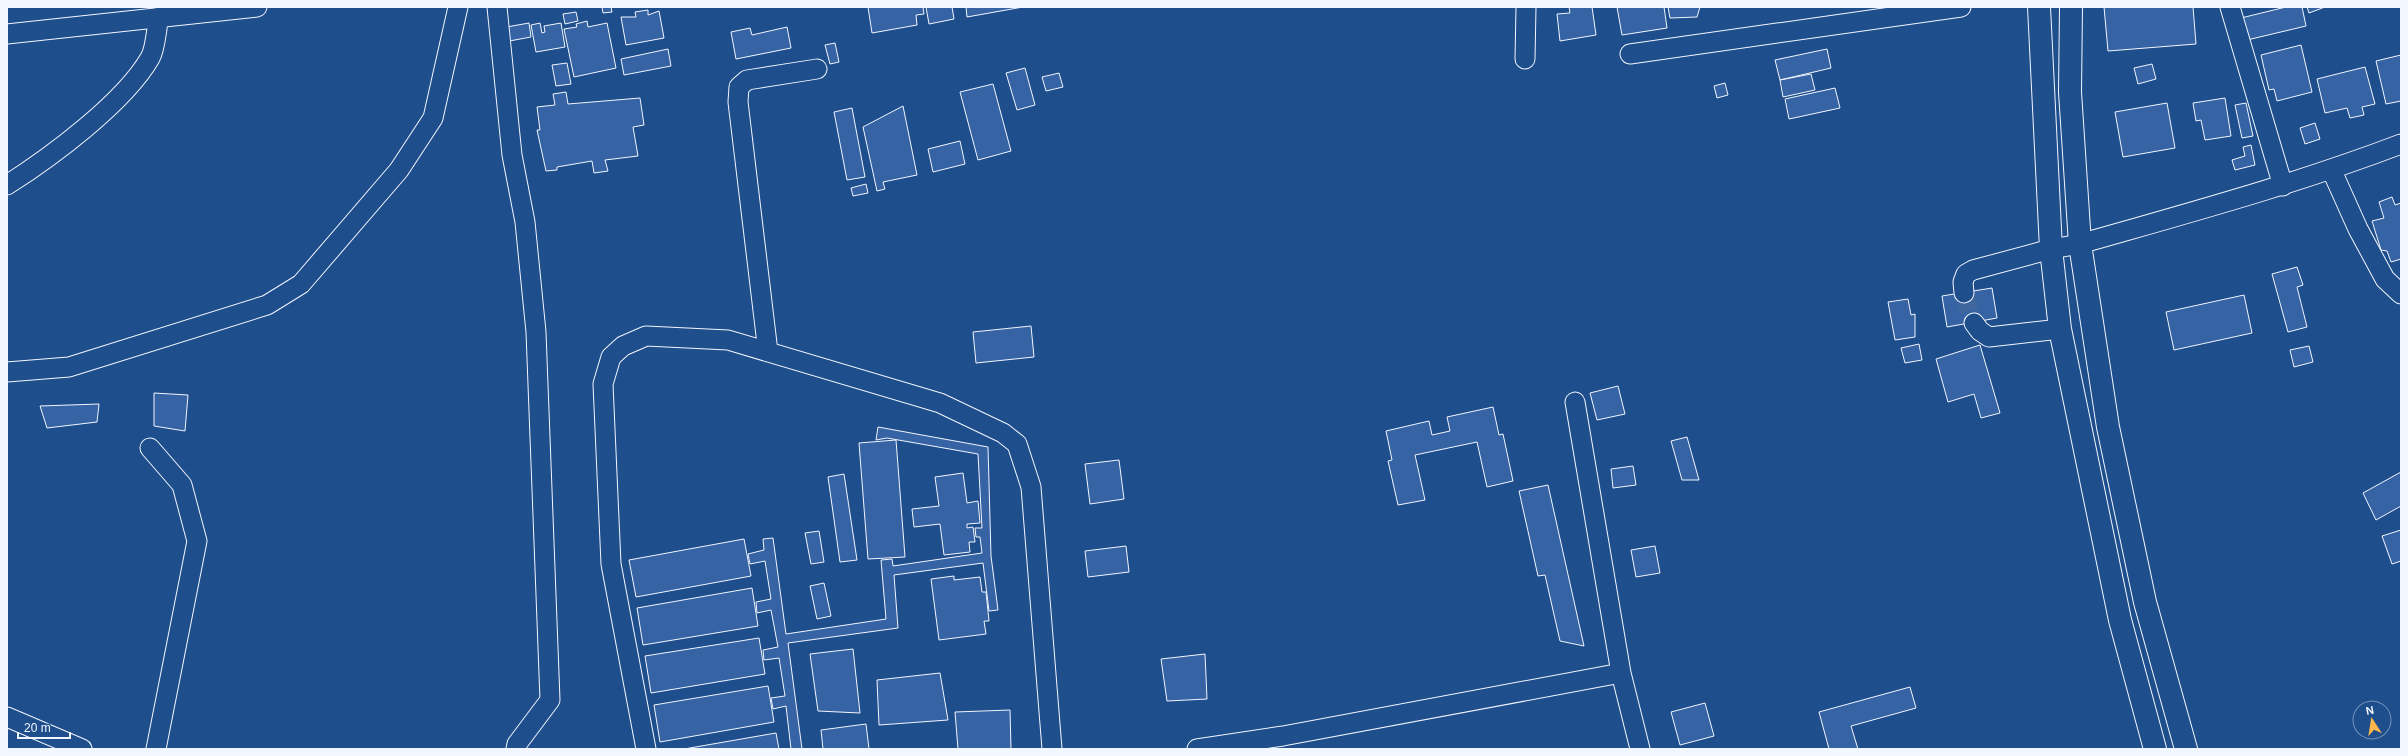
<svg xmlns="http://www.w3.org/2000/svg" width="2408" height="756" viewBox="0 0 2408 756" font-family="Arial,sans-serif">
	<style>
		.building { fill: #3563a3; stroke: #f2f6ff }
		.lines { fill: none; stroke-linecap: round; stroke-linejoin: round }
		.minor-tunnel { stroke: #3f679d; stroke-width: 19; stroke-dasharray: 19 10; stroke-linecap: butt }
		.minor-casing { stroke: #f2f6ff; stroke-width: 21 }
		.major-casing { stroke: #f2f6ff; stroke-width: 24 }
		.minor { stroke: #1f4e8c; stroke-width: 19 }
		.major { stroke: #1f4e8c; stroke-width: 22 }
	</style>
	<rect width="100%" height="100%" fill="#1f4e8c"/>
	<!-- building -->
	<path class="building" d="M602,7H611L612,12L603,13Z
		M868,7H923L924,14L916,15L917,25L872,33Z
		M926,7H952L954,19L929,24Z
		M966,7H1023L967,17Z
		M1569,7H1592L1596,35L1560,41L1557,14L1570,13Z
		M1617,7H1664L1667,28L1622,35Z
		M1668,7H1700L1697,17L1670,18Z
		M2104,7H2193L2196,44L2108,51Z
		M2286,7H2302L2306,26L2247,40L2241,18Z
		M2307,7H2325L2309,13Z
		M648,10V15L659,11L664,38L626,45L621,17H636L635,12Z
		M576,12L578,21L565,24L563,14Z
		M587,21L588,27L607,23L616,68L574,77L564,29L577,27L576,24Z
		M529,23L531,37L504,42L501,28Z
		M540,23L542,33L545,32L544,26L561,23L565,47L536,52L531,25Z
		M787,27L791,48L736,59L731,32L750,28L752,35Z
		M835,43L839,62L830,64L825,45Z
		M2301,45L2312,92L2277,101L2274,89L2269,90L2261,55Z
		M668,49L671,66L624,75L621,59Z
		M1827,49L1831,68L1780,80L1775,60Z
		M2401,55V101L2386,104L2376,61Z
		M567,63L571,84L556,86L552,65Z
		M2152,64L2156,79L2138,84L2134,68Z
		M2365,67L2375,104L2362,107L2364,115L2350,118L2347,108L2325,113L2317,79Z
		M1025,68L1035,105L1017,110L1006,73Z
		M1059,73L1063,87L1046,91L1042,77Z
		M1811,74L1815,90L1783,97L1780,80Z
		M1725,83L1728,95L1717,98L1714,86Z
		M993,84L1011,151L978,160L960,92Z
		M1835,88L1840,108L1789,119L1785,99Z
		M566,92L568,104L640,98L644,125L633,127L638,156L605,160L608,171L594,173L592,161L557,167V170L546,171L537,130H540L537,107L555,105L553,94Z
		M2225,98L2231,136L2205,140L2201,120L2196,121L2193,103Z
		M2167,103L2175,148L2123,157L2115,112Z
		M2246,103L2253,136L2242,138L2235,105Z
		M903,106L917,175L883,182L885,189L877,191L863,127Z
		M852,108L865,177L847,180L834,112Z
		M2315,123L2320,139L2305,144L2300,128Z
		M960,141L965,164L933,172L928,149Z
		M2251,145L2255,165L2235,170L2232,160L2245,156L2243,147Z
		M866,184L868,193L853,196L851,188Z
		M2392,197L2395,205L2401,203V259L2391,262L2387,251L2381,250L2372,221L2384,218L2379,202Z
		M2297,267L2303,285L2297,287L2307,327L2288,332L2272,274Z
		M1992,288L1997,318L1947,327L1942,296Z
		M2244,295L2252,333L2174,350L2166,312Z
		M1908,299L1911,315L1915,314V337L1895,340L1888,302Z
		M1031,326L1034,357L976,363L973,332Z
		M1919,344L1922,360L1905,363L1901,348Z
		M1980,345L2000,413L1981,418L1974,394L1948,402L1936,359Z
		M2309,346L2313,362L2294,367L2290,350Z
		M1618,386L1625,414L1597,420L1590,393Z
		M154,393L188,395L185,431L154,426Z
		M99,404L97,422L47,428L40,406Z
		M1493,407L1499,435L1503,434L1513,481L1487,487L1477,442L1415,455L1425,500L1398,505L1388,461L1392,460L1386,431L1429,421L1432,435L1450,431L1447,417Z
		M878,427L988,447L991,556L998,610L989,611L983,563L894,575L898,628L788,643L802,749H791L786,706L773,709L771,698L785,696L779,658L764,660L763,650L778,647L771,610L757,613L756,602L771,599L765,561L750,564L748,554L764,550L763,539L773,538L786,634L886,619L881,560L892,559L893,566L982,553L980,537H976L975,528H982L978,454L887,438L876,440Z
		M1687,437L1699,480H1682L1671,441Z
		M896,440L905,557L868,559L859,443Z
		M1119,460L1124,499L1090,504L1085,464Z
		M1633,466L1636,485L1613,488L1611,469Z
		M2401,472V506L2376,520L2363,493Z
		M963,473L967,503L978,501L980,523L967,524V528L973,527L975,542H969L970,552L944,555L940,524L914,527L912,509L939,506L935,477Z
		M844,474L857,560L840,562L828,477Z
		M1548,485L1584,646L1560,641L1545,575L1538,576L1519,491Z
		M2401,530V561L2392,564L2382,536Z
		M819,531L824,562L811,564L805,533Z
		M744,539L751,576L636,597L629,560Z
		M1126,546L1129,572L1088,577L1085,551Z
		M1655,546L1660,573L1636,577L1631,550Z
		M954,576V580L980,577L982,592H986L989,621H984L986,634L939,640L931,579Z
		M824,583L831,616L817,619L810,586Z
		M752,588L758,626L643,645L637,608Z
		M759,638L765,674L651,693L645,656Z
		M853,649L860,713L818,711L810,654Z
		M1205,654L1207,699L1167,701L1161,659Z
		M940,673L948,720L879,725L877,680Z
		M768,686L774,722L660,742L654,705Z
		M1910,687L1916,708L1851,726L1858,749H1829L1819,712Z
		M1705,703L1714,736L1680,745L1671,712Z
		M1010,710L1011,749H958L955,712Z
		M866,724L869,749H823L821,730Z
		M776,733L779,749H684Z"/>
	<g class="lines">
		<!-- minor-tunnel -->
		<path class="minor-tunnel" d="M1964,293L1974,323"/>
		<!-- minor casing -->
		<g class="minor-casing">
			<path id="minor" d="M497,7L512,155L525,222L536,332L550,700L517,744L516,749
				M2230,7L2283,186
				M7,34L257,7
				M1630,54L1961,7
				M1525,59L1526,7
				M2332,171L2358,229L2385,279L2401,294
				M7,185C51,157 124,103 150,58C156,48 156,29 159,17
				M1964,293L1963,282L1966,274L1973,270L2051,249L2080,244C2188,213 2296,184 2401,144
				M1974,323L1980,331L1989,337L2060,329
				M768,352L738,102L739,87L747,80L817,69
				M7,372L69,367L267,305L301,284L399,170L433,118L458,7
				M1575,402L1621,673L1640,749
				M150,448L182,485L197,541L156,749
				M7,717L82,749
				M646,749L611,564L603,384L611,357L623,346L646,336L728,340L940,403L1003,433L1017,444L1031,487L1052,749
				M1197,749L1283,736L1621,673"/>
		</g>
		<!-- major casing -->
		<g class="major-casing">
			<path id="major" d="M2039,7L2051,249L2060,329L2120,620L2155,749
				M2071,7L2070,92L2080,244L2108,427L2145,602L2186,749"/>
		</g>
		<!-- minor -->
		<use href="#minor" class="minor"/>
		<!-- major -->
		<use href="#major" class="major"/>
	</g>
	<!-- border -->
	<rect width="2408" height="756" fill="none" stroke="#f2f6ff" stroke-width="16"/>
	<!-- north arrow -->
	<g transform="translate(2372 720) rotate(348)"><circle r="19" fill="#1f4e8c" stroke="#7391ba"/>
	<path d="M0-3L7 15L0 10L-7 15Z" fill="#ffb74d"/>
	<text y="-6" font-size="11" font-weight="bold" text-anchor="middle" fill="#f2f6ff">N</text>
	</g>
	<!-- scale -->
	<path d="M18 732v6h52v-6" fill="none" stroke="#f2f6ff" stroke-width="2"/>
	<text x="24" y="732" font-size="12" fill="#f2f6ff" stroke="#1f4e8c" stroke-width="3" paint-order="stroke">20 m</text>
</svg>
